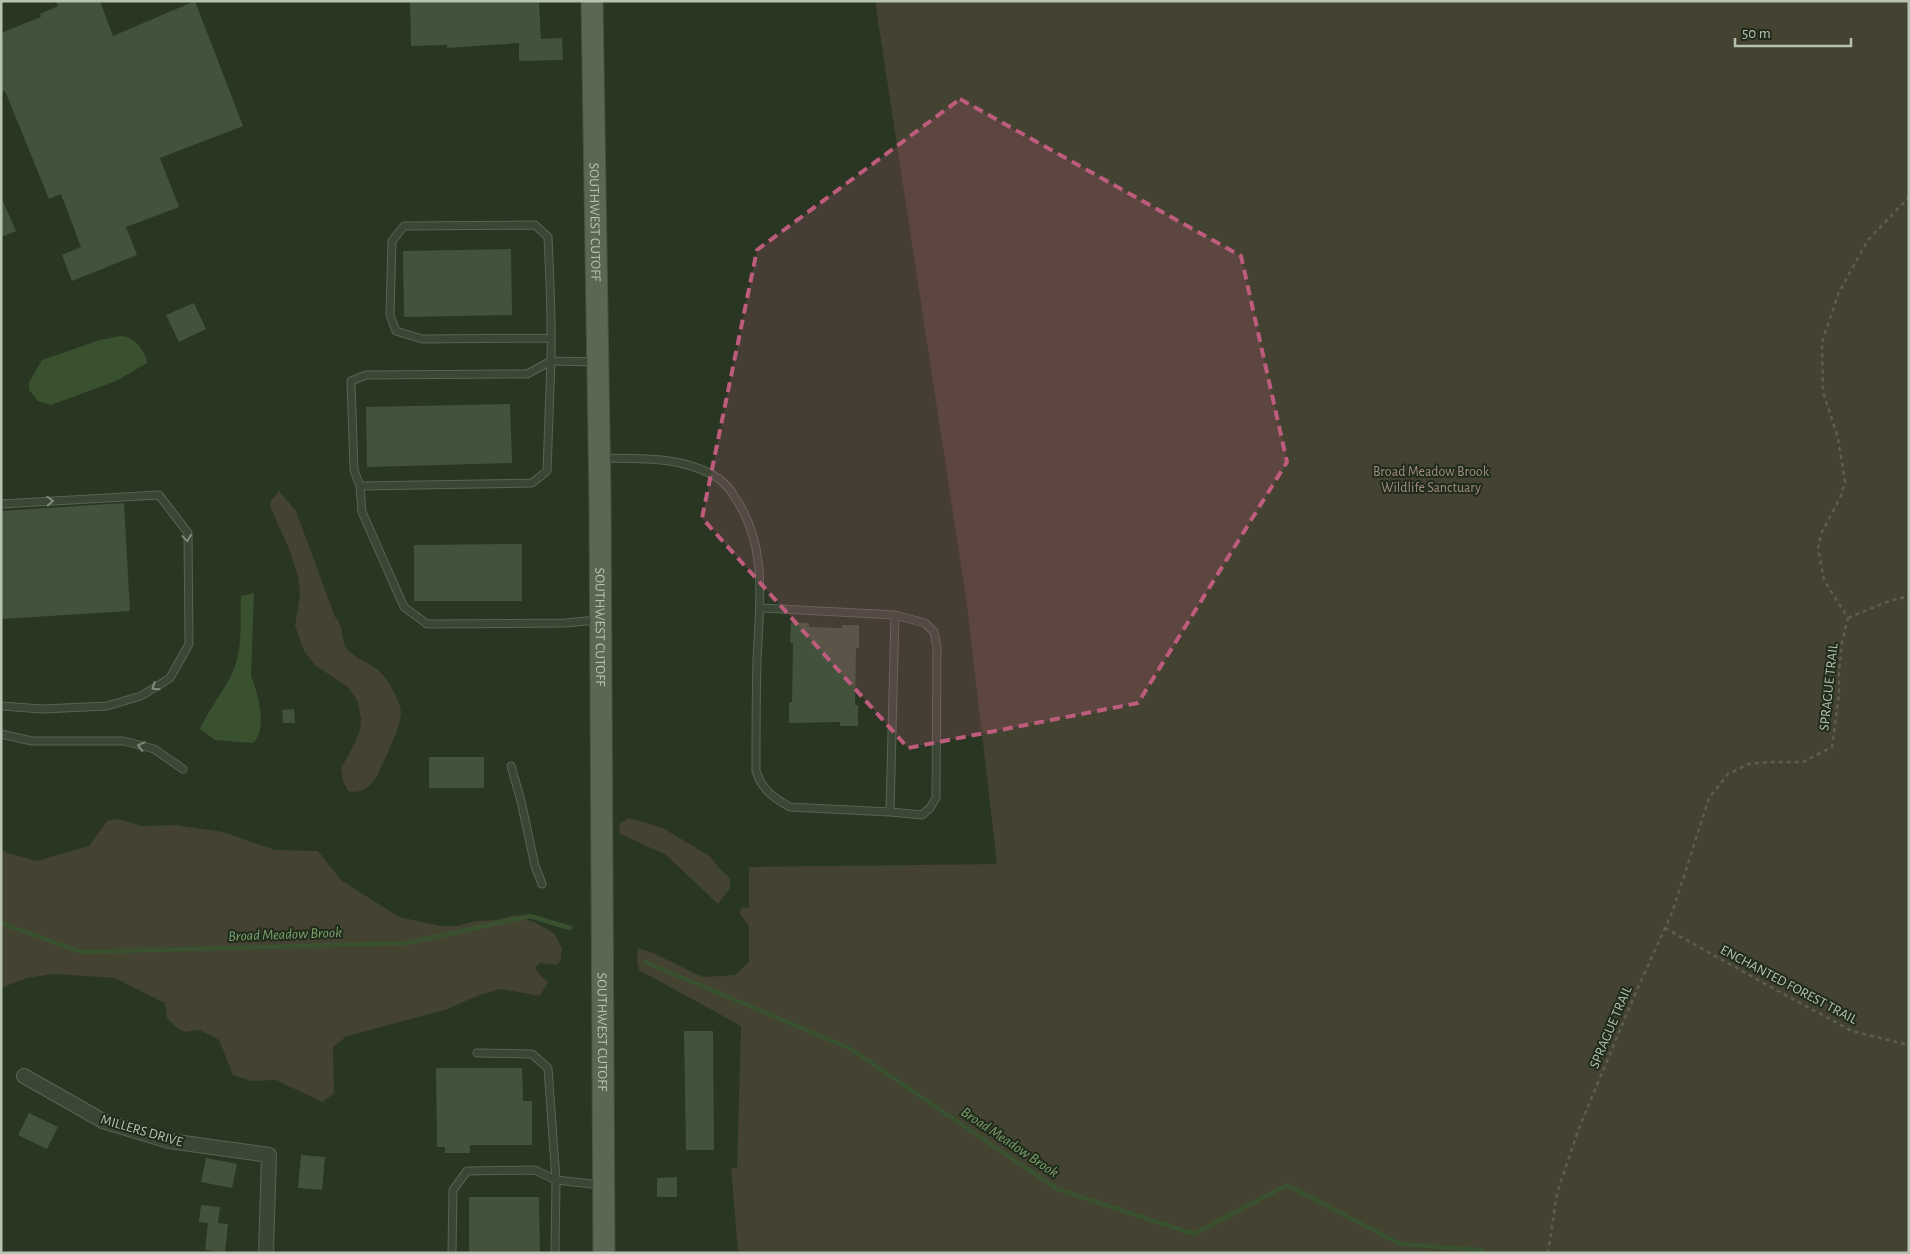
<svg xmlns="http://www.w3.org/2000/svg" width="1910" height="1254" viewBox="0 0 1910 1254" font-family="'Alegreya Sans',sans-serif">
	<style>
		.green { fill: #444230 }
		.water { fill: #39512e }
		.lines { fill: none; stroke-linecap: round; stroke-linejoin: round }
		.stream { stroke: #39512e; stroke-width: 4.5 }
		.building { fill: #43533b }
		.service-casing { stroke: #586453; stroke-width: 9 }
		.minor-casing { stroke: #586453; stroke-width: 16 }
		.primary-casing { stroke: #475341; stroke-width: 23 }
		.path { stroke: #5b5f4c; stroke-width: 2.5; stroke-dasharray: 4 4; stroke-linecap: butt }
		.service { stroke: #3b4635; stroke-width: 7 }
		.minor { stroke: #3b4635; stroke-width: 14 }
		.primary { stroke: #596753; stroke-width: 21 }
		.oneway { stroke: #7e8b79 }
		.marked { fill: #bd5c7d; fill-opacity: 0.2; stroke: #bd5c7d; stroke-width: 4; stroke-dasharray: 10 6; stroke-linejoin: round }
		.labels { text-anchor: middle; stroke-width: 4; stroke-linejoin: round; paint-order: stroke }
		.street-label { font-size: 14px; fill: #b5c3b0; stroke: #202b1b }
		.park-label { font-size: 14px; fill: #a28b80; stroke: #202b1b }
		.water-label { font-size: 15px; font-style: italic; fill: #7da06b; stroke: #202b1b }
	</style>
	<rect width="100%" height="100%" fill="#283622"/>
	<!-- green -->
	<path class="green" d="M875,1H1909V1253H738L731,1167L737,1169L741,1026L639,970L637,961L638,948L653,953L703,977L735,975L749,962V926L740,914L741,907L749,908V867L997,864L967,605Z
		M279,491L296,511L335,617C346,628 339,641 349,651C357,659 369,663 378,670C385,676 390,684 394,692C397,699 401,705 401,713C401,728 384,760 378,774C372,786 361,795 348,791L343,781L341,768L355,743L360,730L361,720L358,702L349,688L315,665L304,651L295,626L300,595L298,576L289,549L270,506L271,501Z
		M629,818L663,828L711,857L719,868L730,878V888L718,904L666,855L620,834L619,824Z
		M118,819L142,826L175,825L223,832L275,850L318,851L341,880L399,917L441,926H457L476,921L496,920L514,915L534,922L554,933L562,948L561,959L557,965L540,963L535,968L542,977L548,982L540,996L501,989L482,994L445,1010L347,1036L333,1047L334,1094L322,1102L276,1080L251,1081L233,1075L219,1040L200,1030L184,1032L176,1027L167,1018L165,1003L115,978L53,974L27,978L1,988V849L10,854L37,861L89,846L107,821Z"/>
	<!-- water -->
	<path class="water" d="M121,336C135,337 142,348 147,360V363L116,381L51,405L38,401L29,390V382L42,360L100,340Z
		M254,593L251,676C258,693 268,729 253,743L215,740L200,729C211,704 233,682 238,655C242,636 240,615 241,596Z"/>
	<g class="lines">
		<!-- stream -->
		<path class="stream" d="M1,923L81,952L408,943L530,916L570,928
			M645,962L849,1048L1057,1189L1194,1234L1287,1185L1400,1244L1481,1250L1485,1253"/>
	</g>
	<!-- building -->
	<path class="building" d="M56,1H100L113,36L195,1L243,126L160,158L179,207L126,227L137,255L72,281L62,255L81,247L61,194L49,199L5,91L1,92V33L41,17L40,14L58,6Z
		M410,1H539L541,39L562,38L563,60L519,61V43L447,48V45L411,46Z
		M1,197L16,231L1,237Z
		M511,249L512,315L404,317L403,251Z
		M194,303L206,329L179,342L166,315Z
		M510,404L512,463L367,467L366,407Z
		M124,503L130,611L1,619V511Z
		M522,544V601H414V545Z
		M791,622L809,623V627L842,628V625H859V648H856L855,705H858V726H840V722L789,723V702H792L793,643H790Z
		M294,709L295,723H283L282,710Z
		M429,757H484V788H429Z
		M684,1031H713L714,1150H686Z
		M436,1068H522L523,1101H532V1145H470V1153H445V1147H437Z
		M29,1113L58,1127L47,1149L18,1135Z
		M301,1155L325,1157L322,1190L298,1188Z
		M206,1158L237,1164L232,1188L201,1182Z
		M677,1177V1197H657V1178Z
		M469,1197H539L540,1253H469Z
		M201,1205L220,1207L218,1223L228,1224L225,1252L205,1250L208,1223L199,1222Z"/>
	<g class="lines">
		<!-- service casing -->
		<g class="service-casing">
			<path id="service" d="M551,338L422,339L396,331L390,315L392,241L404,226L535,225L548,237C550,279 552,319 551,361L527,374L366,375L351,381L354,470L360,486L532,483L547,471L551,361L597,362
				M602,458C639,459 679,456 713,475C722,480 731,490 736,499C769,549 759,606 757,661C756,698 756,734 756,771C762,789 773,798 790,807L890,812L895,615L761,608
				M360,486L362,512L404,607L427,624L565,623L598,620
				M1,504L159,495L188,533L189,644L170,678L141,696L107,706L43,709L1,706
				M1,734L32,741H124L154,749L183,769
				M511,766L521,801L535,866L542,884
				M890,812L922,815L930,808L936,798L937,647L934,632L925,623L895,615
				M477,1053L532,1054L548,1068L556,1180L555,1253
				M452,1253L453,1190L467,1171L535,1170L556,1180L601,1185"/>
		</g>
		<!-- minor casing -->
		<g class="minor-casing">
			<path id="minor" d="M24,1076L103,1121L169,1141L269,1155L266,1253"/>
		</g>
		<!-- primary casing -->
		<g class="primary-casing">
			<g id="primary">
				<path id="s1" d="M592,1L600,500L604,1253"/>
			</g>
		</g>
		<!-- path -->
		<path class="path" d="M1848,618L1889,601L1909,596
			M1665,928L1778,991L1852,1031L1909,1045
			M1548,1253L1557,1193L1579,1128L1633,999L1673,910L1709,798L1728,774L1749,764L1770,762H1803L1832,747L1839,694V673L1842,642L1848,618L1824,580L1818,548L1822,532L1841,496L1845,482L1838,438L1823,392L1822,342L1839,292L1868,240L1909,197"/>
		<!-- service -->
		<use href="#service" class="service"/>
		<!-- minor -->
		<use href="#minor" class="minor"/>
		<!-- primary -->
		<use href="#primary" class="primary"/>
	</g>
	<!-- one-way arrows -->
	<defs><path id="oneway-chevron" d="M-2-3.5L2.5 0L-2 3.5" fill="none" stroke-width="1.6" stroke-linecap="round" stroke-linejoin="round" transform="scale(1.25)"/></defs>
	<g class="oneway">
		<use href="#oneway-chevron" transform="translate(50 501) rotate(-3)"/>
		<use href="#oneway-chevron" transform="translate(187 538) rotate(82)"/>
		<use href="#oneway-chevron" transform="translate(155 687) rotate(147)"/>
		<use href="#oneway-chevron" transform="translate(141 746) rotate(-165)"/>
	</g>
	<!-- marked area -->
	<path class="marked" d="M960,99L1241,256L1287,462L1138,703L908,748L702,518L757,250Z"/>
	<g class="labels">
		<!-- street labels -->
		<g class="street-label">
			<text dy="5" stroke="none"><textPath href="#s1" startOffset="221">SOUTHWEST CUTOFF</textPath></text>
			<text dy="5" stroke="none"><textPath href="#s1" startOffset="626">SOUTHWEST CUTOFF</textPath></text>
			<text transform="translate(1828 687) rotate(-84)" y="5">SPRAGUE TRAIL</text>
			<text transform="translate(1789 984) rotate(28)" y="5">ENCHANTED FOREST TRAIL</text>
			<text transform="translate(1610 1027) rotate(-67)" y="5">SPRAGUE TRAIL</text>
			<text dy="5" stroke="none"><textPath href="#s1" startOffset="1031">SOUTHWEST CUTOFF</textPath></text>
			<text transform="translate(142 1130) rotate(16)" y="5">MILLERS DRIVE</text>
		</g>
		<!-- park labels -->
		<g class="park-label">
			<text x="1431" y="476">Broad Meadow Brook<tspan x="1431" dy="16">Wildlife Sanctuary</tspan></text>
		</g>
		<!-- water labels -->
		<g class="water-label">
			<text transform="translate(285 934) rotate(-2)" y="5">Broad Meadow Brook</text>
			<text transform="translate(1010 1142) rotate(34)" y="5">Broad Meadow Brook</text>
		</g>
	</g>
	<!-- border -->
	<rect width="1910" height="1254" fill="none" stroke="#b5c3b0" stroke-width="5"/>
	<!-- scale -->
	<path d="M1735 38v8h116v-8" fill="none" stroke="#b5c3b0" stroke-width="2.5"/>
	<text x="1742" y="38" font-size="15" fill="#b5c3b0" stroke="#202b1b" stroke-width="4" paint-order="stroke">50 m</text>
</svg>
